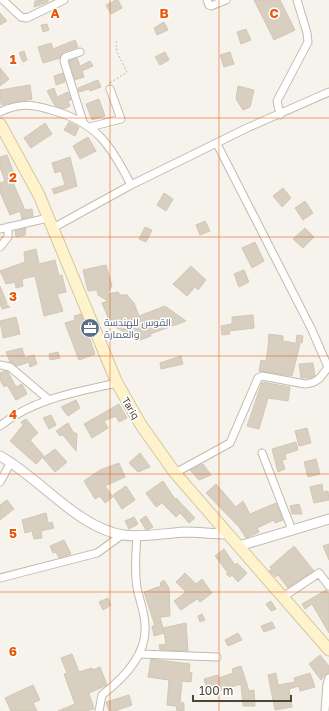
<svg xmlns="http://www.w3.org/2000/svg" width="329" height="711" viewBox="0 0 329 711" font-family="'Golos Text',Cairo,sans-serif">
	<style>
		.building { fill: #d8cfc1; stroke: #d3c7b4 }
		.lines { fill: none; stroke-linecap: round; stroke-linejoin: round }
		.minor-casing { stroke: #c2bbae; stroke-width: 9 }
		.tertiary-casing { stroke: #c2bbae; stroke-width: 11 }
		.secondary-casing { stroke: #d6c79b; stroke-width: 13 }
		.path { stroke: #c4b79f; stroke-width: 1; stroke-dasharray: 2 2; stroke-linecap: butt }
		.minor { stroke: #fff; stroke-width: 7 }
		.tertiary { stroke: #fff; stroke-width: 9 }
		.secondary { stroke: #fff3cd; stroke-width: 11 }
		.grid { fill: none; stroke: #e8590c; stroke-width: 1; stroke-opacity: 0.55 }
		.labels { text-anchor: middle; stroke-width: 3; stroke-linejoin: round; paint-order: stroke }
		.service-label { font-size: 10px; fill: #4e5e75; stroke: #fff; text-anchor: start }
		.street-label { font-size: 10px; fill: #4b4439; stroke: #fff }
		.grid-label { font-size: 13px; text-anchor: middle; font-weight: bold; fill: #e8590c; stroke: #fff; stroke-width: 3; stroke-linejoin: round; paint-order: stroke }
	</style>
	<rect width="100%" height="100%" fill="#f6f3ec"/>
	<!-- building -->
	<path class="building" d="M48,0V2L34,7L35,1Z
		M116,0H118L122,8L111,14L106,5Z
		M254,0H280L295,30L274,40Z
		M0,13L7,21L0,25Z
		M164,22L168,30L157,35L154,28Z
		M47,24L49,30L43,32L41,25Z
		M246,29L251,40L241,44L237,32Z
		M75,40L78,47L63,52L60,58L43,63L38,47L51,43L53,49Z
		M24,51L27,60L23,62L19,53Z
		M165,52L169,60L160,65L155,57Z
		M230,52L234,64L224,67L220,55Z
		M77,58L80,66L90,61L93,66L82,71L84,77L75,80L69,61Z
		M0,68L9,79L0,86Z
		M63,73L65,82L56,85L54,76Z
		M98,80L101,87L90,91L89,89L79,92L78,88Z
		M30,85L32,99L1,105L0,90Z
		M238,86L254,90L250,107L243,110L236,99Z
		M54,88L57,97L68,92L71,100L68,101L70,106L64,109L55,106L47,91Z
		M99,99L105,116L92,120L86,104Z
		M69,122L79,127L75,136L64,130Z
		M45,123L52,134L31,148L24,138Z
		M88,137L96,151L80,159L73,146Z
		M7,155L15,176L11,178L25,210L32,209L33,216L22,219L20,211L10,215L0,192V183L5,181L0,167V157Z
		M70,157L77,186L54,194L52,189L65,185L61,171L55,173L52,163Z
		M283,188L291,198L282,207L273,196Z
		M164,193L173,199L166,211L157,205Z
		M305,201L313,213L303,220L295,208Z
		M205,221L210,231L200,235L196,225Z
		M145,227L152,230L146,242L139,239Z
		M26,228L25,235L16,237L15,231Z
		M305,228L314,237L303,248L293,239Z
		M255,242L264,261L252,268L242,248Z
		M36,249L39,264L55,260L59,276L62,275L66,292L57,294L63,311L44,316L35,276L22,279L23,286L16,288L15,282L6,284L0,271L25,262L24,252Z
		M106,265L112,286L107,294L118,292L120,295H127L134,303L139,316L165,306L186,321L150,334L151,336L140,340L111,325L102,303L108,301L98,295L97,290L88,291L83,270Z
		M191,266L206,280L198,290L195,287L187,296L173,284Z
		M244,270L249,282L239,287L234,274Z
		M0,286L7,303L5,304L10,307L2,309L0,303Z
		M81,314L95,354L79,360L65,323L75,320L74,316Z
		M253,315L254,328L229,331L230,334L222,335L221,326L232,324V317Z
		M16,317L20,334L3,338L0,321Z
		M269,334L283,336V341L300,344L292,376L259,371L261,360L266,361L269,340H268Z
		M297,335L303,336L302,343L296,342Z
		M22,348L25,358L34,355L37,364L30,367L29,362L17,366L10,362L6,352Z
		M58,352L60,358L50,360L49,354Z
		M181,356L183,364L161,369L160,363Z
		M313,363L315,376L309,378H301L299,364Z
		M4,371L8,372L16,387L22,384L27,394L16,400L7,385L4,387L0,380V373Z
		M262,382L290,387L288,401L268,398L259,429L247,426Z
		M76,400L80,408L68,416L61,407Z
		M119,404L127,418L119,422L116,416L104,421L108,428L92,438L84,424Z
		M51,415L56,425L49,429L43,418Z
		M26,419L38,433L30,440L44,456L36,464L10,441L23,425L21,422Z
		M68,423L73,432L77,434L76,451L63,435L60,436L56,431Z
		M307,428L311,443L299,446L295,431Z
		M296,442L298,450L285,454L286,459L282,460L285,469L278,472L272,449Z
		M55,449L67,462L55,472L43,458Z
		M140,453L150,467L138,472L129,463Z
		M316,459L320,474L308,477L304,462Z
		M119,463L125,477L105,486L113,497L105,503L100,496L95,499L84,481L100,470Z
		M203,464L211,475L199,480L190,470Z
		M163,481L175,499L176,498L195,518L189,523L180,513L176,517L162,503L156,507L146,493Z
		M216,484L236,507L243,501L250,514L276,503L283,520L275,523L274,520L257,528L259,532L246,538L239,527L206,493Z
		M322,484L323,492L328,491L329,500L314,503L310,487Z
		M126,486L135,500L122,509L113,495Z
		M7,500L14,509L0,520V505Z
		M299,504L302,514H292L290,506Z
		M46,513L48,523L52,522L54,528L41,531L42,538L34,539L32,531L25,533L22,520Z
		M146,516L153,527L149,529L146,530L140,520Z
		M134,517L138,524L129,529L125,521Z
		M64,540L71,554L59,558L56,552L53,553L50,546Z
		M329,544V560L323,546Z
		M294,546L314,571L288,588L278,575L276,577L269,571L272,569L270,567Z
		M224,549L235,565L237,563L247,573L238,582L232,575L230,577L226,574L228,573L215,556Z
		M185,573L196,584L202,579L212,593L200,602L197,599L181,610L174,601L186,592L176,582Z
		M164,580L169,588L170,616L160,617L164,632L163,628L186,623L188,651L160,650L159,645L166,644L164,633L154,636L152,626H155L144,592L161,586L160,583Z
		M326,590L329,594V633L312,604L305,609L302,604Z
		M108,598L111,605L103,610L99,602Z
		M271,601L276,609L271,611L266,604Z
		M202,614L205,620L200,622L198,616Z
		M272,622L275,628L264,632L261,626Z
		M238,633L242,640L228,646L225,640Z
		M72,654L79,672L92,668L93,670L100,667L107,685L89,693L94,709L86,711H58L75,704L64,674L67,673L61,658Z
		M320,655L329,666V673L325,675L321,680L309,664Z
		M151,659L190,664L189,672L192,673L191,682L182,681L180,702L184,703V711H177L176,706L167,705L169,680L148,677Z
		M241,666L249,691L254,690L255,706H243L241,684L208,694L204,679L218,675L219,678L233,673L232,669Z
		M276,673L278,685L295,682L294,678L310,673L315,687L300,691L299,686L289,689L292,707L275,710L268,675Z
		M33,685L40,700L33,703L37,711H11L5,698Z
		M129,695L132,705L115,711H109L106,702Z"/>
	<g class="lines">
		<!-- minor casing -->
		<g class="minor-casing">
			<path id="minor" d="M3,0L21,17L27,18L64,0
				M207,0L209,5L211,6L226,0
				M80,52L65,57L64,61L83,122
				M0,112C19,103 31,104 51,110C96,122 111,145 131,185
				M280,115L277,101L308,42L307,33L297,0
				M90,127L121,119L110,89
				M53,228L131,185L247,128L329,92
				M0,229L48,218
				M0,247L8,237V227
				M0,365L10,367L48,399
				M0,426C33,399 76,392 117,383
				M262,453L292,530
				M175,473L230,443L258,378L262,376L305,384C318,383 321,377 328,367L311,328L217,144
				M0,482L11,462
				M0,578L97,553L122,535
				M283,597L319,573L329,586
				M140,654L217,657
				M99,711L102,695C124,678 147,655 145,626C145,612 139,600 137,587C134,570 136,552 137,535
				M325,711L327,684L329,678"/>
		</g>
		<!-- tertiary casing -->
		<g class="tertiary-casing">
			<path id="tertiary" d="M0,456C40,478 78,528 123,535C143,538 165,533 185,532C199,532 213,534 228,534
				M239,546L329,519"/>
		</g>
		<!-- secondary casing -->
		<g class="secondary-casing">
			<path id="secondary" d="M0,124L39,195L117,383L141,425L175,473L329,650"/>
		</g>
		<!-- path -->
		<path class="path" d="M110,83L127,72L117,52L116,41"/>
		<!-- minor -->
		<use href="#minor" class="minor"/>
		<!-- tertiary -->
		<use href="#tertiary" class="tertiary"/>
		<!-- secondary -->
		<use href="#secondary" class="secondary"/>
	</g>
	<!-- grid -->
	<path class="grid" d="M110,0V711M219,0V711M0,118H329M0,237H329M0,356H329M0,474H329M0,592H329"/>
	<!-- icons -->
	<defs>
		<g id="office-disc" transform="scale(1)"><circle r="9.5" fill="#5c6f8a" stroke="#fff"/><path d="M-6-3h4V-5.5h4V-3h4V5H-6ZM-1-4.5V-3h2v-1.5ZM-6 0V1H6V0Z" fill="#fff"/></g>
	</defs>
	<g fill-rule="evenodd">
		<use href="#office-disc" x="90" y="328"/>
	</g>
	<g class="labels">
		<!-- service labels -->
		<g class="service-label">
			<text x="104" y="326">القوس للهندسة<tspan x="104" dy="12">والعمارة</tspan></text>
		</g>
		<!-- street labels -->
		<g class="street-label">
			<text transform="translate(131 408) rotate(59)" y="4">Tariq</text>
		</g>
	</g>
	<g class="grid-label">
		<text x="55" y="18">A</text>
		<text x="164" y="18">B</text>
		<text x="274" y="18">C</text>
		<text x="13" y="64">1</text>
		<text x="13" y="182">2</text>
		<text x="13" y="301">3</text>
		<text x="13" y="419">4</text>
		<text x="13" y="538">5</text>
		<text x="13" y="656">6</text>
	</g>
	<!-- scale -->
	<path d="M193 695v6h98v-6" fill="none" stroke="#4b4439" stroke-width="2"/>
	<text x="199" y="695" font-size="12" fill="#4b4439" stroke="#ffffff" stroke-width="3" paint-order="stroke">100 m</text>
</svg>
